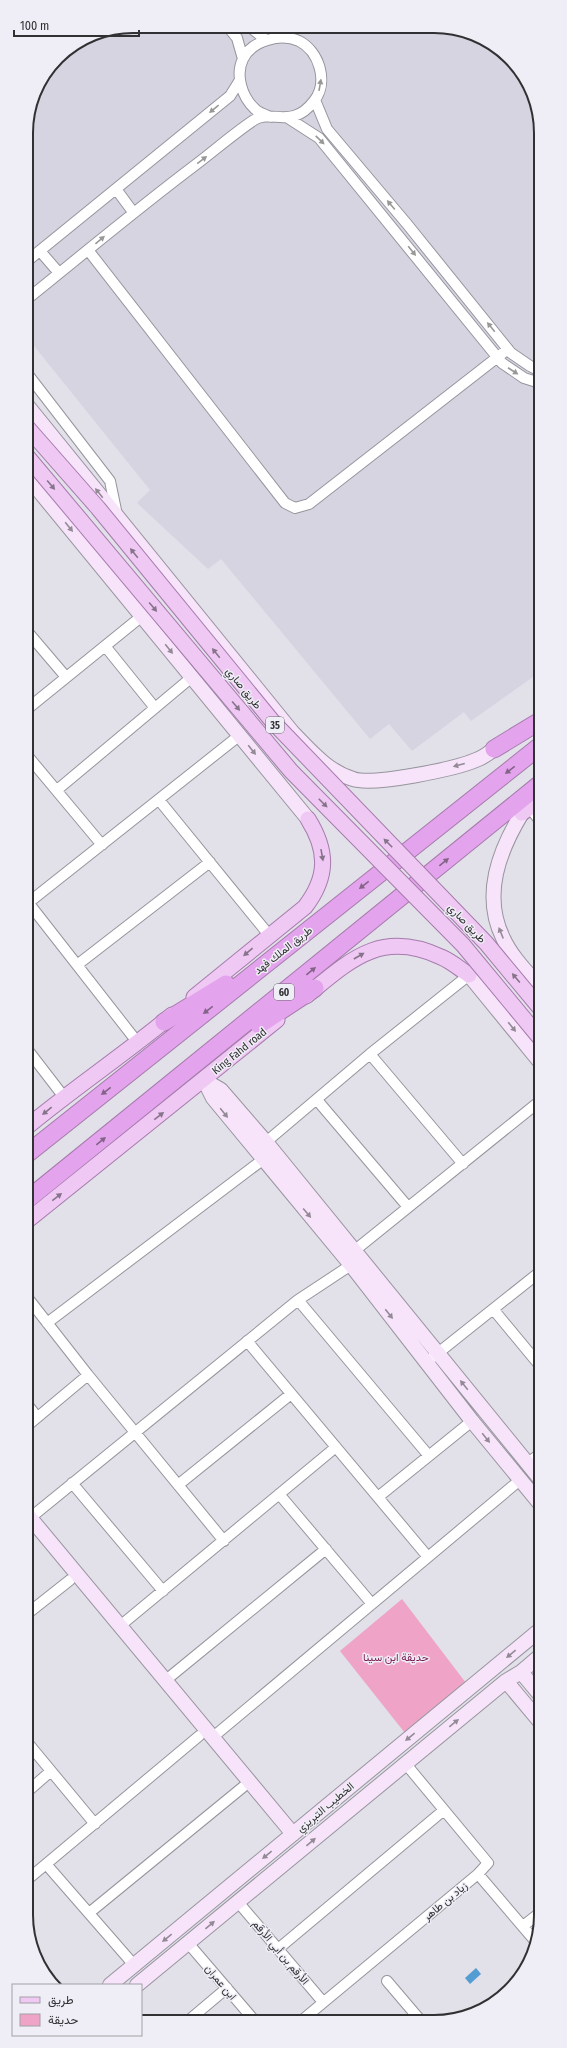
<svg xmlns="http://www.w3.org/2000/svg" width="567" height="2048" viewBox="0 0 567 2048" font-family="'Fira Sans Condensed',Vazirmatn,sans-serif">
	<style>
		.built { fill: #d7d4e2 }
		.green { fill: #eea3c7 }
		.water { fill: #549dd3 }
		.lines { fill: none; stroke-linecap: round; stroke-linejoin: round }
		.street-casing { stroke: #96959d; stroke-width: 12 }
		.secondary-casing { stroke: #96959d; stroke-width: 16 }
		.primary-casing { stroke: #a57bac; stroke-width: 17 }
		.highway-casing { stroke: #a57bac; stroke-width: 19 }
		.street { stroke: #fff; stroke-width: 10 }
		.secondary { stroke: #f7e3fa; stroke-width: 14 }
		.primary { stroke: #efc8f4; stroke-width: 15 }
		.highway { stroke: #e4a3ed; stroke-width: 17 }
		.primary-bridge-casing { stroke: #a57bac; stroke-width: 17; stroke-linecap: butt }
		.primary-bridge { stroke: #efc8f4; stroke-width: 15 }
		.oneway { fill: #989899 }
		.oneway2 { fill: #86748a }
		.oneway3 { fill: #948a96 }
		.oneway4 { fill: #826487 }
		.labels { text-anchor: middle; stroke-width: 3; stroke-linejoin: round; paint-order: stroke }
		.shield { fill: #efedf5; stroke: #6a696d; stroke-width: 1 }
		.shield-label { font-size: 10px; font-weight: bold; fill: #313033 }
		.street-label { font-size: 11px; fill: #313033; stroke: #efedf5 }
		.park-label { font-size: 11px; fill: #791c53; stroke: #efedf5 }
		.rim { fill: none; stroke: #313033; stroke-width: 2 }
	</style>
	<rect width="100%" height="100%" fill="#e2e0e8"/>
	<!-- built -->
	<path class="built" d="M133,26L455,28L510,58L530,86L540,119V672L471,721L464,712L412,751L389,724L370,739L221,559L208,569L137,503L150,490L26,336V126L34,92L58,57L92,34Z"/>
	<!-- green -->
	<path class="green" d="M402,1599L466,1683L405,1733L340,1651Z"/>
	<!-- water -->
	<path class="water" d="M476,1968L481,1974L470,1984L465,1978Z"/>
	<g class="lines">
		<!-- street casing -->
		<g class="street-casing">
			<path id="street" d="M228,27L237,38L243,59
				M250,27L266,40
				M315,100L327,129L407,224L511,353L530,366L540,371
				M288,118L319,138L502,363L524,378L540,383
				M116,189L133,212
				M88,250L285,503L295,508L309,504L508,349
				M40,251L59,273
				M26,262L230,96L240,80
				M26,300C82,255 137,209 194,166C214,151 233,134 254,120C272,109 292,130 314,101C329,82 319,51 299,41C281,33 252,40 243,59C235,75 242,97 255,109C259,113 266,115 271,117
				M26,372L110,481L117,515
				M26,630L66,677
				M105,646L155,708
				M26,710L142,616
				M26,754L102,845
				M57,790L192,677
				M159,800L269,935
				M530,808L540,821
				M27,901L138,1043
				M28,903L240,735
				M77,965L210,862
				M27,1049L64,1097
				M370,1054L463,1164
				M317,1100L408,1207
				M266,1142L370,1054L469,975
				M354,1251L540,1101
				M27,1297L88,1375L224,1541
				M298,1300L429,1456
				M493,1309L541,1367
				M47,1323L269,1155
				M247,1341L428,1557
				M433,1357L541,1271
				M27,1404L37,1417
				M27,1426L88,1375
				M527,1464L541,1453
				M72,1483L163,1591
				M178,1485L291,1394
				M279,1494L372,1604
				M378,1497L472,1421
				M30,1518L298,1300L351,1265
				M27,1614L70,1580
				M120,1626L336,1447
				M166,1680L326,1549
				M213,1737L520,1480
				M27,1742L95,1824
				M27,1792L51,1771
				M46,1864L134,1965
				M478,1874L536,1942
				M27,1880L199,1736
				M238,1902L323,2002
				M89,1913L243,1787
				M523,1926L541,1912
				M188,1943L254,2020
				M278,1949L444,1810
				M387,1981L421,2021
				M189,2020L227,1988
				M301,2021L478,1874L488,1863L405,1763"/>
		</g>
		<!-- secondary casing -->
		<g class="secondary-casing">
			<path id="secondary" d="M26,404L293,733C311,751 327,771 353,779C373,786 455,769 476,760C482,758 489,753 494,749
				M26,475L308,819
				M522,813C499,851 482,895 503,938C511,956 527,972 540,987
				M469,975L540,1062
				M204,1080L213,1098L351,1265L472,1421L541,1505
				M204,1080L221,1090L266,1142L541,1480
				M27,1514L293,1834
				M521,1672L541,1696
				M506,1681L541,1723
				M110,1985L541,1629
				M137,1985L506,1681L521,1672L541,1655"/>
		</g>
		<!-- primary casing -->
		<g class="primary-casing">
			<path id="primary" d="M522,813L540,800
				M306,996C350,960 381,929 441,957C451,961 460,969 469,975
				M194,997L305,907C328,877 328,851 308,819
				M27,1127C74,1088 125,1054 172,1015
				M27,1221L277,1020"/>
		</g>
		<!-- highway casing -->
		<g class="highway-casing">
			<path id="highway" d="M494,749L540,721
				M164,1022L226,984
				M259,1025L315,988
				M27,1154L540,746
				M27,1200L540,784"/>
		</g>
		<!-- street -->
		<use href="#street" class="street"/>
		<!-- secondary -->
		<use href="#secondary" class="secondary"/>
		<!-- primary -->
		<use href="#primary" class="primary"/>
		<!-- highway -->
		<use href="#highway" class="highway"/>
		<!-- primary-bridge casing -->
		<g class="primary-bridge-casing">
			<path id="primary-bridge" d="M26,426L98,508L273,722L486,943L540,1008
				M26,455L291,771L463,945L540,1038"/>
		</g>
		<!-- primary-bridge -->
		<use href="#primary-bridge" class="primary-bridge"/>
	</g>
	<!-- one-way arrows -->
	<defs><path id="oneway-solid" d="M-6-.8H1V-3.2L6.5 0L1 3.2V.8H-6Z"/></defs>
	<g class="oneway">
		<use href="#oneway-solid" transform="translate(320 85) rotate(-80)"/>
		<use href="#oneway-solid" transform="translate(214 109) rotate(141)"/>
		<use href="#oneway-solid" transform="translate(320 140) rotate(44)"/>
		<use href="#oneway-solid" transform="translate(202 160) rotate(-37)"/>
		<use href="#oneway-solid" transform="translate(391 205) rotate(-130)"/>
		<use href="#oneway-solid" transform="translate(100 240) rotate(-40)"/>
		<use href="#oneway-solid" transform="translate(412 251) rotate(51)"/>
		<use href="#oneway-solid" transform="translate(491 327) rotate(-129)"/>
		<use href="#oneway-solid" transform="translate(513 371) rotate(33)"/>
	</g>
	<g class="oneway2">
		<use href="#oneway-solid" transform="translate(51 485) rotate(50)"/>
		<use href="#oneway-solid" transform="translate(134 553) rotate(-129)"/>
		<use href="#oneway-solid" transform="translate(153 607) rotate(50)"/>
		<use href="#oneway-solid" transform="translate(216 653) rotate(-129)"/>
		<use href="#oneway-solid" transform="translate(236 706) rotate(50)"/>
		<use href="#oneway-solid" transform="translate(323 803) rotate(45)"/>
		<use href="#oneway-solid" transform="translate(388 843) rotate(-135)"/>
		<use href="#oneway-solid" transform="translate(322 855) rotate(80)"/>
		<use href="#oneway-solid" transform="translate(248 952) rotate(140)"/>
		<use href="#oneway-solid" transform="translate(359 956) rotate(-30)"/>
		<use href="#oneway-solid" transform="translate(516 978) rotate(-130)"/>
		<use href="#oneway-solid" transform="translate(47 1111) rotate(141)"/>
		<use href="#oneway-solid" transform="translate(159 1116) rotate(-38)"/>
		<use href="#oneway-solid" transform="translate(57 1197) rotate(-38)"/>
	</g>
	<g class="oneway3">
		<use href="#oneway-solid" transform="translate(99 493) rotate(-129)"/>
		<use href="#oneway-solid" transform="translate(69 527) rotate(51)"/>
		<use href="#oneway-solid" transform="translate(169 649) rotate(51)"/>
		<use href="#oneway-solid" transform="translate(252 750) rotate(51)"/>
		<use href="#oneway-solid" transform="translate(459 765) rotate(165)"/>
		<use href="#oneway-solid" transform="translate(501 933) rotate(-112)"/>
		<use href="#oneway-solid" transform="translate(512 1027) rotate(51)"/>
		<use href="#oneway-solid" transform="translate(224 1113) rotate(51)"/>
		<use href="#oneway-solid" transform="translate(307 1213) rotate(50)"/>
		<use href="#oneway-solid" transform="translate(389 1314) rotate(52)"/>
		<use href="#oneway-solid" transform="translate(464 1385) rotate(-129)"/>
		<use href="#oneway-solid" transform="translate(486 1438) rotate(51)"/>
		<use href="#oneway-solid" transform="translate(511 1654) rotate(141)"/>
		<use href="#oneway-solid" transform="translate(454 1723) rotate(-39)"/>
		<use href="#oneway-solid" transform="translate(410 1737) rotate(141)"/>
		<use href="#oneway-solid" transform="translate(311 1842) rotate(-40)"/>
		<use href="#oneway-solid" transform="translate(267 1855) rotate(141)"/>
		<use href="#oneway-solid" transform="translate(210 1925) rotate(-40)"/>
		<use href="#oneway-solid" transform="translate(167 1938) rotate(141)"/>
	</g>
	<g class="oneway4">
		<use href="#oneway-solid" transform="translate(510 770) rotate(142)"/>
		<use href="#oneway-solid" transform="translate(444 862) rotate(-39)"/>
		<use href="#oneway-solid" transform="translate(364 885) rotate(142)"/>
		<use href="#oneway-solid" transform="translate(311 971) rotate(-39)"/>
		<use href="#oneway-solid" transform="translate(208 1010) rotate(142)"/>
		<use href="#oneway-solid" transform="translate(106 1091) rotate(142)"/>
		<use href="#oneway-solid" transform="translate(101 1141) rotate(-39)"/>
	</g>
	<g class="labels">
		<!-- shield labels -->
		<g class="shield">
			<rect x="266" y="717" width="18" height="16" rx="3"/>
			<rect x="274" y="984" width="20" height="16" rx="3"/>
		</g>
		<g class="shield-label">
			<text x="275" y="729">35</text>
			<text x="284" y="996">60</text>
		</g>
		<!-- street labels -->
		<g class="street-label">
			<text transform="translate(244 688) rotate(51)" y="4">طريق صاري</text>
			<text transform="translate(467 923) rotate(46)" y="4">طريق صاري</text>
			<text transform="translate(283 950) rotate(-38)" y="4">طريق الملك فهد</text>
			<text transform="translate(239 1051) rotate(-39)" y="4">King Fahd road</text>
			<text transform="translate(325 1807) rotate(-40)" y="4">الخطيب التبريزي</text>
			<text transform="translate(445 1901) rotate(-40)" y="4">زياد بن طاهر</text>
			<text transform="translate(281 1952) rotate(50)" y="4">الأرقم بن أبي الأرقم</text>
			<text transform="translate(221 1982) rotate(50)" y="4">ابن عمران</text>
		</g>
		<!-- park labels -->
		<g class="park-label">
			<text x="396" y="1661">حديقة ابن سينا</text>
		</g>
	</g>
	<!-- crop -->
	<path d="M0 0H567V2048H0ZM133 33H434A100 100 0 0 1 534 133V1915A100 100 0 0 1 434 2015H133A100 100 0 0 1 33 1915V133A100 100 0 0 1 133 33Z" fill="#efedf5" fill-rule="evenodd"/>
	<path class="rim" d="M133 33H434A100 100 0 0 1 534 133V1915A100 100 0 0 1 434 2015H133A100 100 0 0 1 33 1915V133A100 100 0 0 1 133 33Z"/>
	<!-- legend -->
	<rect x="12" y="1984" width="130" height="52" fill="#efedf5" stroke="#a3a1a7"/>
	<rect x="20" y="1997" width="20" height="6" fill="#efc8f4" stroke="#a3a1a7"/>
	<text x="48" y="2004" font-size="12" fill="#313033">طريق</text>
	<rect x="20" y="2014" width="20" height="12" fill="#eea3c7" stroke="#a3a1a7"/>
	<text x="48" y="2024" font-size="12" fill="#313033">حديقة</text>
	<!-- scale -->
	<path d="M14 30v6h125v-6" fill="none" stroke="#313033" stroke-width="2"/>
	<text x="20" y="30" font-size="12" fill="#313033" stroke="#efedf5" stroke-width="3" paint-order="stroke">100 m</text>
</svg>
